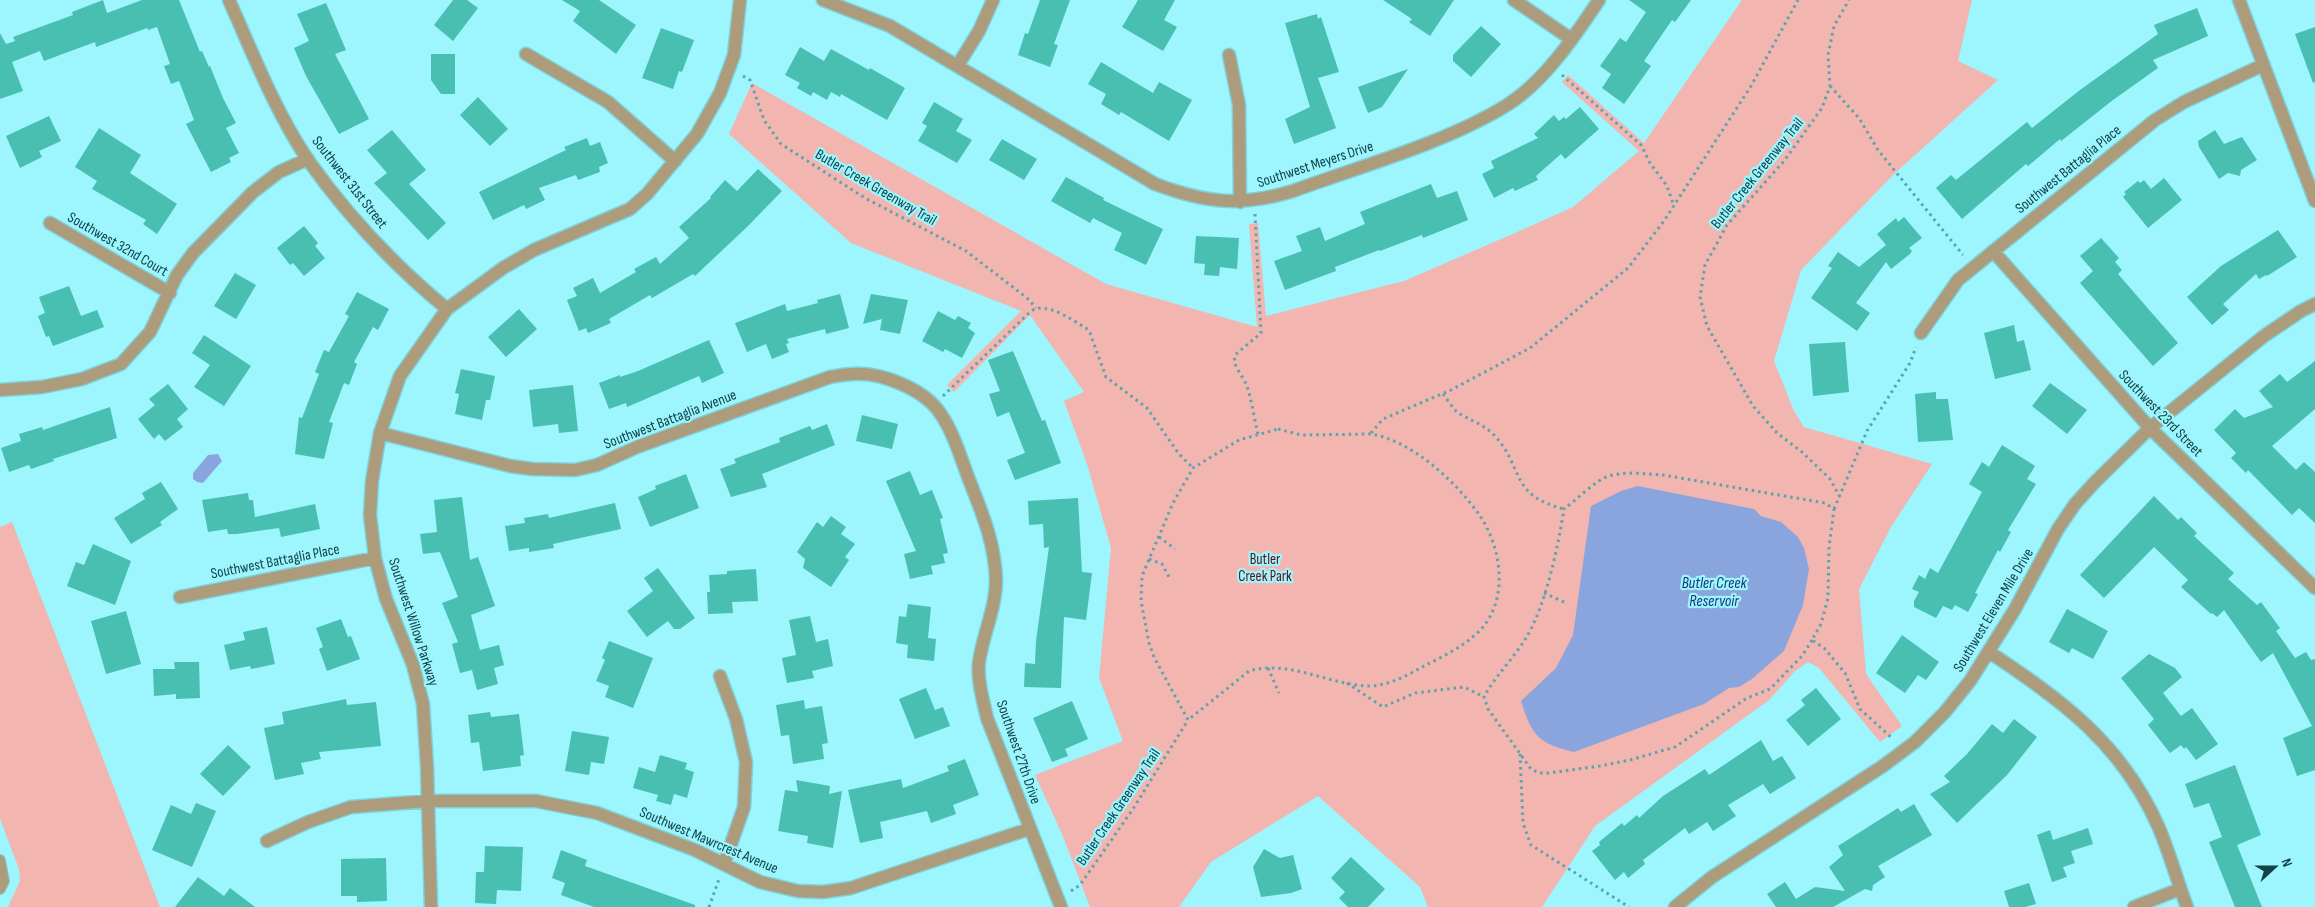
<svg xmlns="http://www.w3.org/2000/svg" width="2315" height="907" viewBox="0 0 2315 907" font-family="'Sofia Sans Condensed',sans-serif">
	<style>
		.green { fill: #f3b5b0 }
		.water { fill: #8aa5de }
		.building { fill: #49bfb1 }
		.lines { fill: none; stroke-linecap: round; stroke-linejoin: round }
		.service-casing { stroke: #81d1da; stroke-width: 12 }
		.minor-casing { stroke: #81d1da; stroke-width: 15 }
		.path { stroke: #5ca3ab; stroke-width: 3; stroke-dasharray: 2.5 4; stroke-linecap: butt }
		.service { stroke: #ac9c7c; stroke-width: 10 }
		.minor { stroke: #ac9c7c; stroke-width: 12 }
		.labels { text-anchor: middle; stroke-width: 4.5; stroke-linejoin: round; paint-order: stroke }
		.street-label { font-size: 15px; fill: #0f4348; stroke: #9df5fe }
		.park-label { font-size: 15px; fill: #630c12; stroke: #9df5fe }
		.water-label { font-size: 16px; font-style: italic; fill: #193476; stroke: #9df5fe }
	</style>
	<rect width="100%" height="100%" fill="#9df5fe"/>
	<!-- green -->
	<path class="green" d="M1742,0H1972L1958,61L1998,80L1893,175L1801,270L1774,361L1794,411L1804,427L1932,464L1891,527L1859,589L1866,674L1902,726L1880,742L1819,668L1808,662L1794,672L1769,700L1595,826L1542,907H1428L1420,887L1318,796L1211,862L1179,907H1090L1062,834L1035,775L1123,741L1099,678L1111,548L1087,464L1064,401L1084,392L1030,315L954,392L947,385L1021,311L851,243L729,134L752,83L1106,284L1257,327L1249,224L1258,223L1266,316L1404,281L1515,233L1573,207L1639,151L1562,82L1568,75L1644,143Z
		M12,522L160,907H8L20,881L19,869L0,819V527Z"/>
	<!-- water -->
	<path class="water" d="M218,454L222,461L203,483L197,482L193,479V473L208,455Z
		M1638,486L1754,509L1761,516L1781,522L1798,537L1804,548L1809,569L1803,605L1784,651L1752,679L1739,687L1729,688L1704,704L1574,752C1538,743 1532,736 1521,701L1556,668L1573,635L1591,506L1621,491Z"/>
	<!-- building -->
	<path class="building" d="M103,0L107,13L142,0H179L200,52L202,51L209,67L210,66L223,98L236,123L226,128L239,153L229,158L231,162L211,172L186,124L194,120L179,81L171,84L164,66L170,64L157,27L148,30L147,28L96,47L95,42L44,61L40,51L12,62L23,91L0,99V33L6,44L15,41L13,37L73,15L72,12Z
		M453,0H467L478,8L453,41L434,25Z
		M562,0H599L636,25L616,54L573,21L580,11Z
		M1040,0H1070L1054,44L1058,45L1050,67L1018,55L1025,33L1028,34Z
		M1138,0H1175L1164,20L1177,27L1163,51L1122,27Z
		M1383,0H1454L1430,36L1409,22L1412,19Z
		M1629,0H1691L1675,22L1672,20L1644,61L1651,66L1624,104L1602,88L1611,74L1600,66L1620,38L1626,42L1646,12Z
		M326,3L346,50L335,54L369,119L339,134L306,76L294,48L309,41L297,14Z
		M2197,8L2208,36L2153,60L2158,68L2113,100L2061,141L2060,139L2028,166L2026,164L1962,219L1936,188L1951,175L1956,180L2027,122L2032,128L2080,90L2158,34L2154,25Z
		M1317,14L1318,19L1321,17L1339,72L1318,78L1336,128L1294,144L1285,119L1310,107L1285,23Z
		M1481,26L1501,44L1471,77L1453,61V55Z
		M2315,27V82L2313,83L2295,34Z
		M661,28L694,40L682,72L679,71L673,89L642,78Z
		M800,47L824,61L831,49L869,70L870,68L905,88L887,120L841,94L840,97L831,92L827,100L813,92L811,96L797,88L800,83L785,75Z
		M431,54H455V94H441L431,80Z
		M1101,62L1153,93L1159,82L1192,100L1169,141L1121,112L1119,115L1101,104L1106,94L1088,84Z
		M1408,69L1382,107L1368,113L1358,87Z
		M478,97L508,129L490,146L460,115Z
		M934,102L963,119L956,131L972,140L957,163L918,141L927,126L922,123Z
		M1580,107L1599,129L1565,159L1561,154L1536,176L1538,180L1515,191L1513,188L1494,198L1482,174L1494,168L1491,161L1538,138L1534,134L1554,115L1559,121L1564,117L1566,119Z
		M49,116L61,141L39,151L42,157L20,168L6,136Z
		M99,128L141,155L130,173L177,204L157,234L143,224L146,220L92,189L97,181L75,167Z
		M392,130L426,170L409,184L446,223L428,240L374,183L387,173L367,150Z
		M2215,130L2224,144L2242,137L2257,160L2241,170L2240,176L2228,173L2219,179L2199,147L2198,141Z
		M587,138L590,146L600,142L608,163L599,167L600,172L578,180L576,175L539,188L545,200L526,209L524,205L493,220L479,192L566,150L564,147Z
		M1002,139L1037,159L1024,180L989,160Z
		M758,169L782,191L748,226L695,276L693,274L652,298L650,295L609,319L611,323L588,333L586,328L579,331L567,300L577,296L573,288L593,278L600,293L636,272L634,269L656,257L660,264L689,238L679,227L711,198L710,197L725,180L737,191Z
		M1066,177L1104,198L1103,200L1163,229L1146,265L1114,250L1122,233L1093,218L1090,223L1051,201Z
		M2164,178L2182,200L2148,228L2123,197L2126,194L2124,192L2138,181L2140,183L2144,180L2151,189Z
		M1431,184L1437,198L1457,191L1468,220L1423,238L1422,235L1380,251L1379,250L1335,267L1336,271L1285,290L1274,261L1302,251L1296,236L1320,227L1325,241L1365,224L1360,212Z
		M1904,217L1922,238L1909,248L1912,251L1910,254L1891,269L1886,262L1856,303L1870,313L1857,331L1811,298L1832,268L1828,266L1838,252L1859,267L1886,245L1877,234L1896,218L1898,222Z
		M304,226L318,243L315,246L325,258L304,276L293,263L290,265L277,248Z
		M2278,230L2297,257L2267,276L2266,275L2259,279L2256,274L2223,304L2229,310L2212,325L2187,297L2221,266Z
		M1196,236L1239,238L1237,269L1220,267L1219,276L1204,275L1205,264L1194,263Z
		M2101,238L2119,258L2115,262L2122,270L2118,274L2178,343L2153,366L2080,283L2093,271L2080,256Z
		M235,273L256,285L236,319L214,306Z
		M69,286L81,316L97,310L104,327L53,346L49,336L46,337L38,316L45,313L39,297Z
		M357,292L389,309L378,330L373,327L354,362L357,364L349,385L344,383L329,422L333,423L324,459L295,454L299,417L302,418L319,374L315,372L324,350L329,352L349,316L345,314Z
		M840,294L849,328L826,334L825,329L787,339L789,343L786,344L789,352L772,359L766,344L747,352L735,323L785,304L787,311L818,303L817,300Z
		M871,294L908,300L900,334L880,330L882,319L863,324Z
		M519,309L537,329L506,357L488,337Z
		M938,311L955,320L958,316L971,323L968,328L975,333L962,358L945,349L943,352L922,341Z
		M2014,325L2017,342L2024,340L2031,370L1995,379L1984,333Z
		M204,335L251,366L224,406L194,387L210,365L192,353Z
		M709,340L724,373L702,383L699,376L627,407L626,403L609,409L599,383L620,375V377L638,371Z
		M1845,342L1849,392L1813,396L1809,344Z
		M1013,351L1042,421L1045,420L1061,463L1015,480L1007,460L1025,453L1009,412L997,417L989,394L1000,391L988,360Z
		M2315,361V409L2272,446L2296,470L2304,462L2315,472V523L2299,508L2292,515L2248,470L2246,473L2231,458L2236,453L2214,430L2235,409L2244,418L2273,407L2259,391L2280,374L2287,382Z
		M461,369L495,376L490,400H486L482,420L455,414L459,394L455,393Z
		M2050,383L2087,410L2067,434L2032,406Z
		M168,384L188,409L177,419L183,427L165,441L159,434L154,439L138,419L155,405L149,399Z
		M573,385L578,431L559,433L558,424L533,427L529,390Z
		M1936,392V399H1948L1953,440L1918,442L1915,394Z
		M110,407L117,438L53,459L54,461L31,469L29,465L9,472L1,448L21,441L19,434L42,427L43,430Z
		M862,415L898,424L892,449L856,441Z
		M827,424L835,445L762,474L767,487L731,497L720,469L736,463L734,459L780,442L779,438L810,426L812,430Z
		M2002,445L2035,466L2027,479L2036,484L2008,530L2011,532L2000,552L1998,550L1975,593L1978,594L1968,612L1955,605L1952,610L1943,606L1936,618L1914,607V601L1919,592L1912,589L1919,575L1925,579L1930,568L1938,573L1982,492L1969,484L1982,462L1989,467Z
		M910,471L920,495L932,490L943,518L940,519L948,553L943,554L945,563L931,566L933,574L910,579L904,554L916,551L886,481Z
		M686,474L699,508L650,527L638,497L656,489L655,486Z
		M161,482L178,509L160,522L162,525L131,544L114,518L145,499L142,493Z
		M248,493L249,500H253L255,517L315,504L320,529L281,537L279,528L237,534H228L227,529L208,532L202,500Z
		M2154,496L2178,520L2181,517L2197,533L2194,536L2234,573L2228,579L2257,605L2261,602L2280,628L2276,631L2295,658L2306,652L2311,660L2315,659V770L2297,776L2283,738L2312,726L2273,653L2261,662L2224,610L2217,617L2212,613L2211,614L2181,587L2188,580L2154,547L2104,598L2080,575Z
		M462,497L470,560L478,557L495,606L471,615L480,650L499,645L504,665L494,668L498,684L477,690L472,670L460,673L452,644L458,642L442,603L458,597L440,552L423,554L420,534L437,532L434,500Z
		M1078,498L1082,572L1092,573L1086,620L1064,617L1061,688L1024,687L1025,663L1035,664L1036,641L1049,547L1044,548L1043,524L1029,525L1028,501Z
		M615,503L621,529L553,544L554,548L529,552V548L509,551L505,526L525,523L524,518L548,514L549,518Z
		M831,516L846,527L841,534L855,544L845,557L849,560L831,587L803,568L805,559L797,552L817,522L823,527Z
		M93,544L131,561L115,605L67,586L76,562L84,565Z
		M658,568L695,618L680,629H674L668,621L647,637L627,611L653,591L644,578Z
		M756,569L758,601L732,602L733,613L708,614L707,592H710L709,575L727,574V571Z
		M908,604L931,607L928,638L936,639L934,661L907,658L908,645L896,643L899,616L906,617Z
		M2067,609L2108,631L2093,659L2072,648L2069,653L2049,642Z
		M126,611L141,664L106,674L91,621Z
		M810,616L816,642L828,639L833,666L812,671L814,678L787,683L782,658L796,655L789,620Z
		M341,619L348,637L351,636L360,659L327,671L319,649L323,647L316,628Z
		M267,627L275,664L251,669L250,666L230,670L224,645L245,640L243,632Z
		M1902,635L1939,662L1926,680L1918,675L1905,693L1876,673Z
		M609,641L653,658L633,708L605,697L609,686L596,681L605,660L602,658Z
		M2149,654L2175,668L2182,677L2163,693L2181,716L2192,708L2218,744L2196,760L2186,747L2184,749L2181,745L2170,753L2148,725L2154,719L2121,678Z
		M174,662H199L200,698L176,699V694L154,696L153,669H175Z
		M926,688L935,710L943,707L950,726L915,739L899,699Z
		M1816,688L1841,719L1808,746L1786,720L1805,705L1801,700Z
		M346,699L347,705L376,702L381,746L319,752L321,759L301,763L304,774L275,780L264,728L284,724L282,712Z
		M804,700L805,709L822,706L828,743L822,744L824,759L793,764L789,735L781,736L776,705Z
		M1072,701L1088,739L1065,749L1068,756L1052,762L1033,718Z
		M490,712L491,717L519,714L524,755L520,756L521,766L483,771L479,742L471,743L468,715Z
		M2014,719L2037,737L2007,775L1957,823L1930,794L1950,782L1944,776L1967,754L1992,724L2003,733Z
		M572,731L609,737L604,764L591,762L589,775L565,771Z
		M1761,740L1773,761L1782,756L1796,778L1770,794L1763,784L1728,805L1736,816L1713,831L1707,822L1689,834L1685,828L1643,860L1645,864L1628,878L1624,872L1615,880L1592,851L1600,845L1599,842L1622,823L1624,826L1637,815L1639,818L1663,796L1705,769L1709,775Z
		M228,745L251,767L223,796L200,774Z
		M660,755L687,763L685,769L694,772L687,798L674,794L671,805L656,801L658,795L633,788L639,767L655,772Z
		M965,759L979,795L953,805L956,814L931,823L927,811L880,822L883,838L860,843L848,790L901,779L903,788L949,771L947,766Z
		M2235,765L2261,835L2237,845L2262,907H2235L2209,842L2222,837L2209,803L2194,808L2185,784Z
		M796,780L830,786L829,794L842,791L833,848L807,843L808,836L778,831L785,790L798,792Z
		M196,803L216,811L192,867L152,850L171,805L191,814Z
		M1914,804L1932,835L1878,866L1885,877L1873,885L1872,891L1865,889L1833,907H1776L1767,894L1785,882L1796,899L1815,887L1845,891L1829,867L1843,855L1838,846L1898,808L1901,812Z
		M2088,828L2093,844L2071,851L2075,863L2063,867L2067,877L2052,882L2037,835L2050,830L2053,840Z
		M485,846L523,847L521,891L497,890L496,904L475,903L476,872H484Z
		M1264,849L1280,858L1293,855L1302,889L1291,893L1261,897L1253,867Z
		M561,850L587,860L585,866L695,905V907H594L561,895L565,883L552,878Z
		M1351,857L1385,889L1368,907H1348L1339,898L1345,892L1331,878Z
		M386,858L387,901L357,902V896H341V859Z
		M198,877L224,896L230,888L255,907H175Z
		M2029,883L2036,904L2025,907H2009L2004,891Z"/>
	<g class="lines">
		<!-- service casing -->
		<g class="service-casing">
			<path id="service" d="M0,860L4,881L0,889"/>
		</g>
		<!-- minor casing -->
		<g class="minor-casing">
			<path id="minor" d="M229,0C253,54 275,111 308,160C347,215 395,266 447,309
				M823,0L890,26L1155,184C1206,203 1240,207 1293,191C1361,166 1446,143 1507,105C1544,82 1575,36 1599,0
				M1514,0L1571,39
				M2239,0L2315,201
				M526,54L608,102L675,161
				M1229,55L1239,105L1240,202
				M958,65L979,31L993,0
				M50,223L170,293
				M1993,251L2150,428L2315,588
				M1921,333L1958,280L2155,120L2184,102L2263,65
				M0,390L42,387L82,379L121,364L150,332L177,275L193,253L253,192L279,172L308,159
				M380,433L510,466L532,469L575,470L597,465L637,447L830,377C838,376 845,374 853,374C881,372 924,389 940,413C954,433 961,459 970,482C983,515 995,544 996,580C996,608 983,634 979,662C977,680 983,700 987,718L1061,907
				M180,597L375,558
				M1989,652C2062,700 2123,745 2159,828C2170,854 2177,881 2187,907
				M720,676L736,719L746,762L744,807L724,864
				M267,841L308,822L351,807L428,801H536L597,813L695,850L760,882L798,891L823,892L851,888L1029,829
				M431,907L427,767L423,704L413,665L386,599L375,558L370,515L372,481L380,433L400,376L447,309L503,268L534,250L630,209L647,194L697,134L720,93L734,55L740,0
				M1675,907L1712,877L1883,766L1915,742L1945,712L1970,681L2015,609L2058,529L2075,504L2095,482L2150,428L2264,336L2301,311L2315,304
				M2134,907L2180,889"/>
		</g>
		<!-- path -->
		<path class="path" d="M1562,75L1641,145L1650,163L1667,186L1674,206
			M743,76L750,80L764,120L781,144L865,198L966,251L1027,298L1036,308
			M1830,86L1859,118L1878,150L1963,255
			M1255,214L1261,333L1235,355C1232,366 1242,374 1246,384C1252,400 1254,418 1258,434
			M1443,394C1447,399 1452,407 1457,412C1469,420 1483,424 1493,434C1525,467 1508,495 1564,509
			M943,396L1031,311C1046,301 1072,320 1086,328L1090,333L1106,377L1147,408L1179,454L1193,468
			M1278,429L1301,435L1371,434C1412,441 1454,480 1478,513C1499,542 1508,588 1488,620C1475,641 1446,655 1424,666C1408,675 1390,685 1371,686C1330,686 1290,659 1249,671L1188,720L1154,657L1149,643L1141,601L1142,576L1173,503L1193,468L1239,440Z
			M1371,433L1383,419L1451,390L1530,348L1628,268L1664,221L1751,86L1798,0
			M1840,497L1830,479L1802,452L1777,433L1753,406L1707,326L1700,297L1705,265L1727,225L1784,161L1822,108L1830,86L1828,55L1834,26L1849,0
			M1834,509L1867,431L1910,363L1916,347
			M1159,537L1175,549
			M1149,559L1162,564L1169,577
			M1544,593L1566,603
			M1812,640L1802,656L1770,689L1747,698L1675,747L1630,760L1600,766L1549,773H1539L1531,769L1488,709L1484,697C1495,676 1514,658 1526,638C1546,605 1558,547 1564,509C1576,500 1592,484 1604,478C1622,470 1645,474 1663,475L1825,503L1834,509L1829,547L1828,598L1821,624L1812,640L1824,648L1845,673L1860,709L1893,739
			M1268,668L1279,693
			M1347,683L1383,707L1415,693L1464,687L1484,697
			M1520,754L1523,823L1531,845L1629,907
			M1071,891L1080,885L1133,809L1188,720
			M709,907L719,879"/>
		<!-- service -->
		<use href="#service" class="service"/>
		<!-- minor -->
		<use href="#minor" class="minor"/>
	</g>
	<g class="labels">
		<!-- street labels -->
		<g class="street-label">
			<text transform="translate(1315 164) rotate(-18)" y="5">Southwest Meyers Drive</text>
			<text transform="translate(2068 169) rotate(-39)" y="5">Southwest Battaglia Place</text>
			<text transform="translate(1757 173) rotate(-51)" y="5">Butler Creek Greenway Trail</text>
			<text transform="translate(350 182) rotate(52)" y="5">Southwest 31st Street</text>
			<text transform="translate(876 187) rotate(30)" y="5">Butler Creek Greenway Trail</text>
			<text transform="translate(118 244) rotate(30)" y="5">Southwest 32nd Court</text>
			<text transform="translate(2161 413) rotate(46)" y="5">Southwest 23rd Street</text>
			<text transform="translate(670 419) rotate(-21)" y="5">Southwest Battaglia Avenue</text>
			<text transform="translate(275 561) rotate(-11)" y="5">Southwest Battaglia Place</text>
			<text transform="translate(1993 610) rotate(-59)" y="5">Southwest Eleven Mile Drive</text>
			<text transform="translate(414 622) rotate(72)" y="5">Southwest Willow Parkway</text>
			<text transform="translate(1019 752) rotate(71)" y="5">Southwest 27th Drive</text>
			<text transform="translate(1118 807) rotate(-56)" y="5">Butler Creek Greenway Trail</text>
			<text transform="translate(709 840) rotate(23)" y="5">Southwest Mawrcrest Avenue</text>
		</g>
		<!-- park labels -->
		<g class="park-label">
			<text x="1265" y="564">Butler<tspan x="1265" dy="17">Creek Park</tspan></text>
		</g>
		<!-- water labels -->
		<g class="water-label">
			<text x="1714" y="588">Butler Creek<tspan x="1714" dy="18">Reservoir</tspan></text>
		</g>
	</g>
	<!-- north arrow -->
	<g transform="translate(2275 867) rotate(69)" stroke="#9df5fe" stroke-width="4" paint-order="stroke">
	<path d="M0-4L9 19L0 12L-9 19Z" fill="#0f4348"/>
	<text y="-8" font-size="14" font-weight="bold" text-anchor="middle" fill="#0f4348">N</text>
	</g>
</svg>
